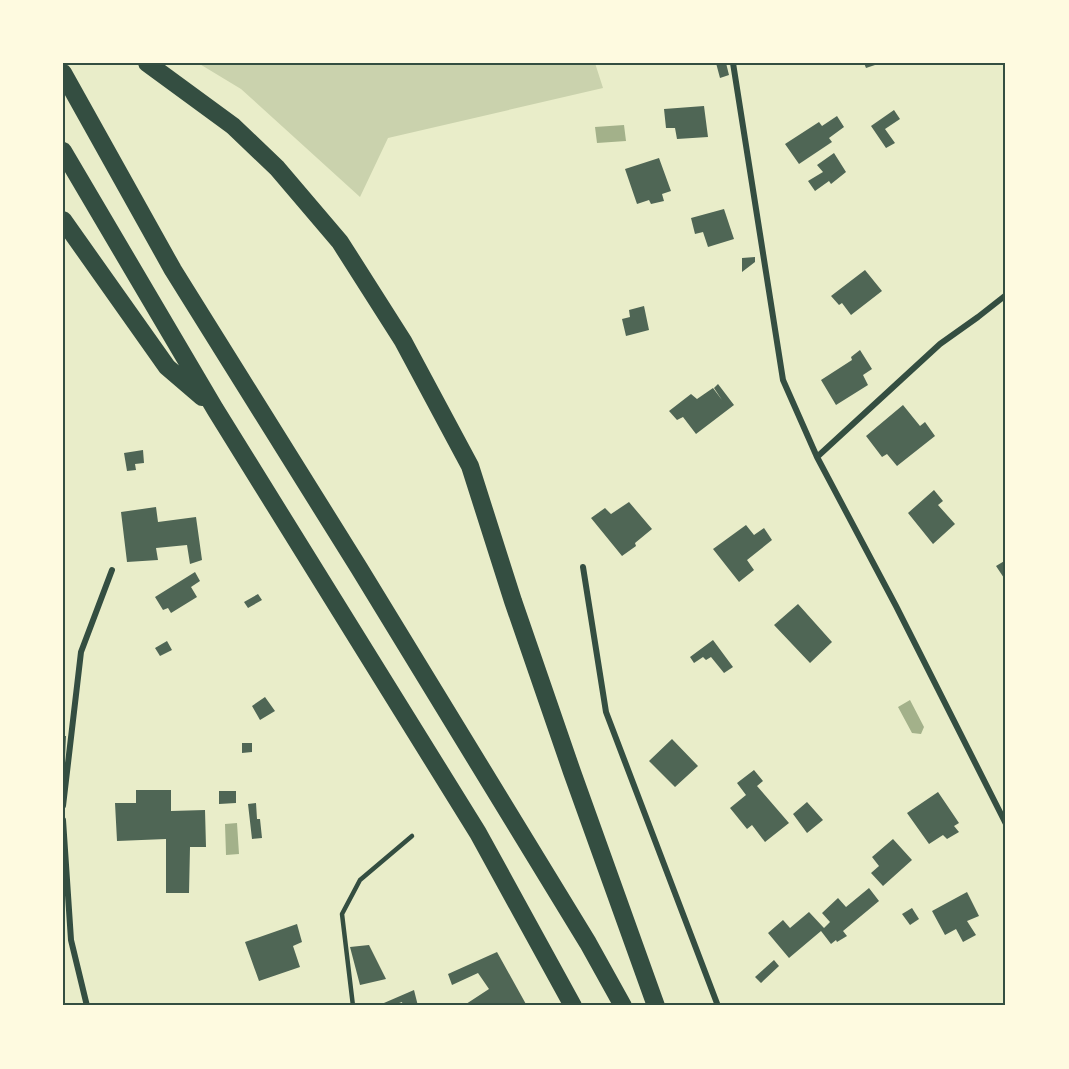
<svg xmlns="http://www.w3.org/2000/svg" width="1069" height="1069" viewBox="0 0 1069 1069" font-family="'Titillium Web',sans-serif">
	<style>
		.green { fill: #cad2ad }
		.water { fill: #a3b18a }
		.building { fill: #4f6655 }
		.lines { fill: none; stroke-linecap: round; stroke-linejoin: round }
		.service { stroke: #344e41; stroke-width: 4.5 }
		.minor { stroke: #344e41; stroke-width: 6 }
		.motorway { stroke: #344e41; stroke-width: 18 }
		.neatline { fill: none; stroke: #344e41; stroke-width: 2 }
	</style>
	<rect width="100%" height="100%" fill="#e9edc9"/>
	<!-- green -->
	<path class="green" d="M198,63H595L603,88L388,138L360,197L241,89Z"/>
	<!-- water -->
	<path class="water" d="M624,125L626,141L597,143L595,127Z
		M910,700L924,727L921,734L912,733L898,707Z
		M237,823L239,854L226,855L225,824Z"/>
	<!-- building -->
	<path class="building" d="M716,63H726L729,75L720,78Z
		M864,63H881L866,68Z
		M704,106L708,137L677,139L675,128H666L664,109Z
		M894,110L900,119L885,129L895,143L886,148L871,126Z
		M837,116L844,127L829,138L832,142L799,164L785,144L819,122L822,126Z
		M834,153L846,172L831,184L829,181L815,191L808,181L823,172L817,165Z
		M659,158L671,191L662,194L664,201L651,204L649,200L637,204L625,169Z
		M724,209L734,239L708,247L703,232L695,234L691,218Z
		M755,257V262L742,272V258Z
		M865,270L882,291L851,315L842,303L839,305L831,296Z
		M644,306L649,330L626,336L622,319L630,317L629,310Z
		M860,350L872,369L863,375L868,385L836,405L821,380L852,360L851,357Z
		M718,384L734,405L696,434L683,417L677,420L669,411L691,394L697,399L713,388L722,400L714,388Z
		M903,405L920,426L925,422L935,436L897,466L887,454L882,457L866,436Z
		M143,450L144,463L135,464L136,470L127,471L124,453Z
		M934,490L943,501L938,505L955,524L933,544L908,513Z
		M629,502L652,529L635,543L636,546L622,556L591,518L605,508L611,514Z
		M156,507L158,522L196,517L202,560L190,564L187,545L156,548L158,560L127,562L121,512Z
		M746,525L754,535L764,528L772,540L747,560L754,570L739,582L713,549Z
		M1006,560V581L996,566Z
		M195,572L200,581L191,587L197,597L171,613L168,608L163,610L155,597Z
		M258,594L262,600L248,608L244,602Z
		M798,604L832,642L810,663L774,625Z
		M713,640L733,667L724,673L711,657L706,660L703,657L694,663L690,657Z
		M167,641L172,650L160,656L155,648Z
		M265,697L275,711L260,720L252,706Z
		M63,736H66L65,758H63Z
		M672,739L698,766L675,787L649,761Z
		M242,743H252V752L242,753Z
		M754,770L763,781L757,786L789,823L765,842L752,825L747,829L730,808L746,795L737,783Z
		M136,790H171V811L205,810L206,847H190L189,893H166V839L117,841L115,803H136Z
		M219,791H236V803L219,804Z
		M938,792L959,823L954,826L959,832L947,839L943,835L929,844L907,813Z
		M807,802L823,820L807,833L793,814Z
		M256,803L257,819H260L262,838L252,839L248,804Z
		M893,839L912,860L883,886L871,873L879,866L872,857Z
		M869,888L879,901L843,931L847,936L837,942L836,940L831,944L821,931L789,958L768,933L783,920L790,928L809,912L824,928L830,922L822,913L838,898L846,907Z
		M967,892L979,916L967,921L976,935L963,942L956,929L945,935L932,911Z
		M912,908L919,919L910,925L902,914Z
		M297,924L302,942L293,946L300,967L259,981L245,942Z
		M369,945L386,979L360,985L350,947Z
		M497,952L527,1006H463L489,989L478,973L452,985L448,974Z
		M774,960L779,966L761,983L755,977Z
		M414,990L418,1006H403L402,1002L391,1006H377Z"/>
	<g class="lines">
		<!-- service -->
		<path class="service" d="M353,1006L342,914L360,880L412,836"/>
		<!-- minor -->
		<path class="minor" d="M733,63L783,380L817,457L896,606L1006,824
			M817,457L940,344L978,317L1006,295
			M583,567L606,712L718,1006
			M63,806L81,652L112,570
			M63,820L71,940L87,1006"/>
		<!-- motorway -->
		<path class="motorway" d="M147,63L233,126L277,168L340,242L403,341L470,466L513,601L572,772L656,1006
			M63,73L173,270L359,568L588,943L623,1006
			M63,151L215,409L478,833L573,1006
			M63,220L167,367L202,397"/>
	</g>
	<!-- border -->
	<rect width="1069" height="1069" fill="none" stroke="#fefae0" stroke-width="129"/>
	<rect x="64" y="64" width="940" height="940" class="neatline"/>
</svg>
